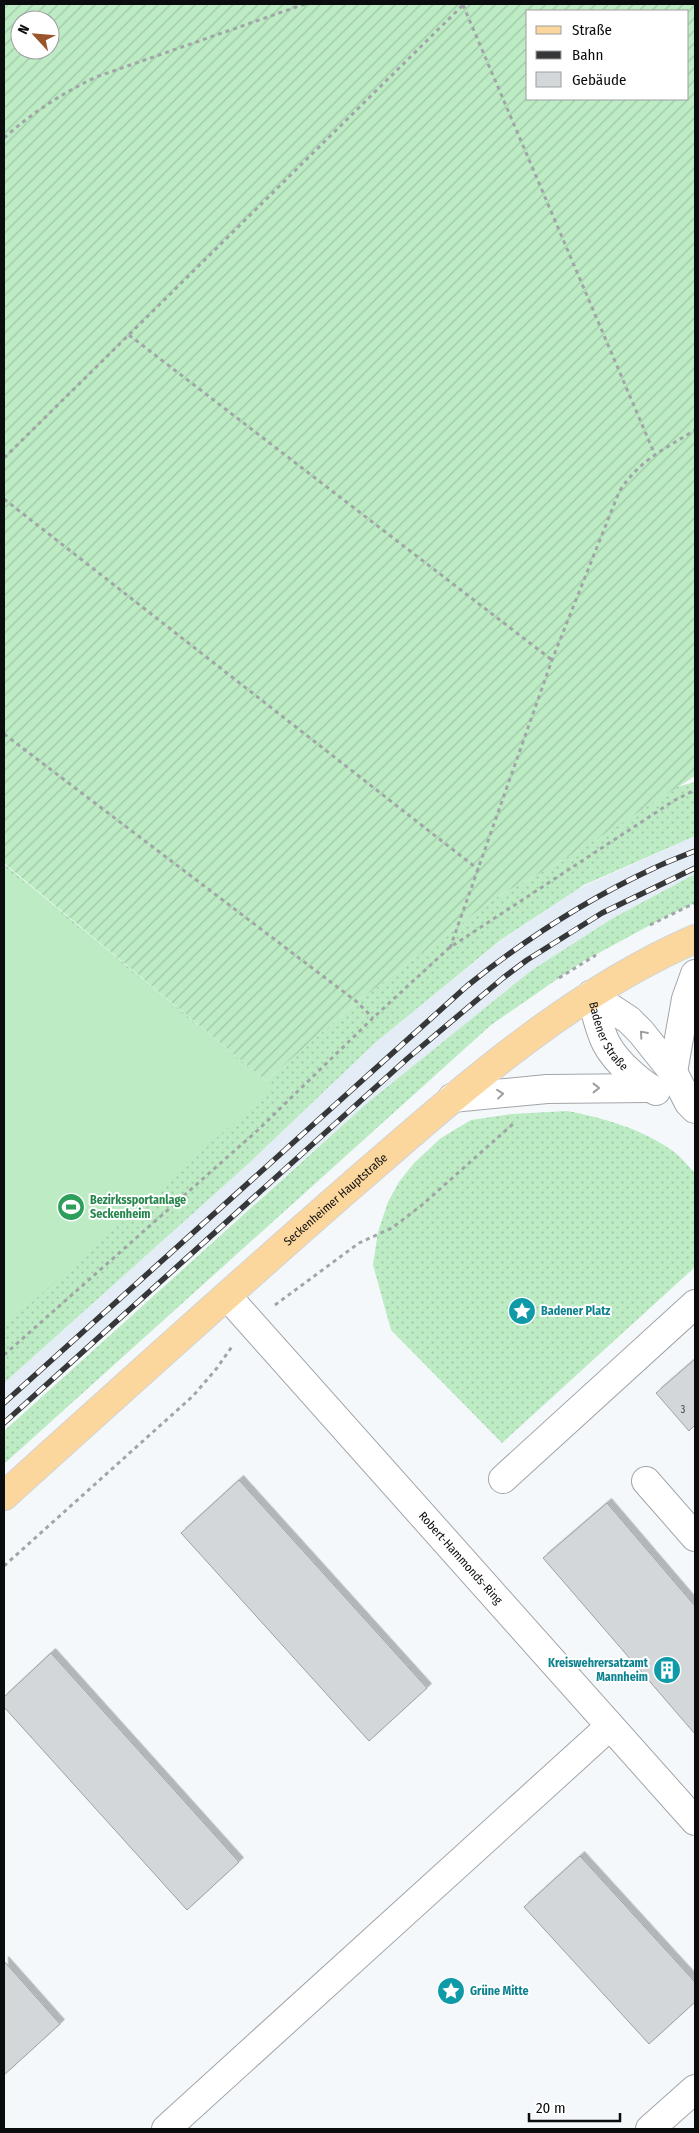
<svg xmlns="http://www.w3.org/2000/svg" width="699" height="2133" viewBox="0 0 699 2133" font-family="'Fira Sans Condensed',sans-serif">
	<style>
		.built { fill: #e4ecf6 }
		.grass { fill: url(#grass-dots) }
		.garden { fill: url(#garden-furrows); fill-rule: evenodd }
		.pitch { fill: #bcebc4 }
		.building { fill: #d3d7da; stroke: #9ea1a4; filter: url(#shadow) }
		.lines { fill: none; stroke-linecap: round; stroke-linejoin: round }
		.minor-casing { stroke: #a2a5a9; stroke-width: 30 }
		.major-casing { stroke: #d3d3d3; stroke-width: 30 }
		.path { stroke: #a2a5a7; stroke-width: 3; stroke-dasharray: 4 4; stroke-linecap: butt }
		.minor { stroke: #fff; stroke-width: 28 }
		.major { stroke: #fbd79d; stroke-width: 28 }
		.rail-casing { stroke: #353738; stroke-width: 5.5 }
		.rail { stroke: #fff; stroke-width: 4; stroke-dasharray: 11; stroke-linecap: butt }
		.oneway { stroke: #9d9e9e }
		.labels { text-anchor: middle; stroke-width: 4; stroke-linejoin: round; paint-order: stroke }
		.number-label { font-size: 10px; fill: #3d3f40 }
		.street-label { font-size: 12px; fill: #0b0c0d; stroke: #fff }
		.leisure-label { font-size: 12px; font-weight: bold; fill: #27864d; stroke: #fff; text-anchor: start }
		.culture-label { font-size: 12px; font-weight: bold; fill: #0d838f; stroke: #fff; text-anchor: start }
	</style>
	<defs>
		<pattern id="grass-dots" width="8" height="8" patternUnits="userSpaceOnUse" patternTransform="scale(1.25)"><rect width="8" height="8" fill="#bcebc4"/><path d="M2 2h.1M6 6h.1" fill="none" stroke="#a0c8a7" stroke-width="1.8" stroke-linecap="round"/></pattern>
		<pattern id="garden-furrows" width="10" height="10" patternUnits="userSpaceOnUse" patternTransform="scale(1.25)"><rect width="10" height="10" fill="#bcebc4"/><path d="M-1 1l2-2M0 10L10 0M9 11l2-2" fill="none" stroke="#a0c8a7"/></pattern>
		<filter id="shadow"><feDropShadow dx="4.5" dy="-4.5" stdDeviation="0" flood-color="#0004"/></filter>
	</defs>
	<rect width="100%" height="100%" fill="#f4f8fb"/>
	<!-- built -->
	<path class="built" d="M695,836V874L613,918L532,970L366,1104L4,1424V1383L248,1164L376,1042L503,939L578,889Z"/>
	<!-- grass -->
	<path class="grass" d="M695,782V836L584,885L502,939L376,1042L248,1164L4,1383V864L266,1081L357,1002L495,898L562,861L674,788Z
		M695,874V903L669,915L582,962L491,1025L4,1464V1431L366,1104L532,970L613,918Z
		M567,1111C604,1118 642,1129 673,1151C681,1157 688,1166 695,1173V1267L502,1443L391,1330L373,1265L378,1232L388,1202L399,1182L414,1163L441,1138L471,1120L512,1114Z"/>
	<!-- garden -->
	<path class="garden" d="M4,4H695V776L562,861L495,898L357,1002L266,1081L4,863ZM528,11H688V99H528ZM20,20H50V50H20Z"/>
	<!-- pitch -->
	<path class="pitch" d="M4,867L273,1088L4,1327Z"/>
	<!-- building -->
	<path class="building" d="M695,1359V1425L689,1431L656,1393Z
		M239,1480L427,1688L369,1741L181,1533Z
		M607,1503L695,1606V1734L543,1558Z
		M51,1653L239,1862L187,1910L4,1707V1697Z
		M580,1856L695,1982V2002L649,2044L524,1907Z
		M4,1961L60,2024L4,2075Z"/>
	<g class="lines">
		<!-- minor casing -->
		<g class="minor-casing">
			<g id="minor">
				<path d="M591,995L629,1020L641,1032L673,1072L689,1103L695,1109"/>
				<path id="s1" d="M591,995C601,1033 602,1048 633,1075C641,1082 647,1087 656,1091"/>
				<path d="M673,1072L686,999L695,974"/>
				<path d="M452,1098L547,1089L648,1088"/>
				<path id="s2" d="M227,1296L695,1821"/>
				<path d="M503,1479L695,1304"/>
				<path d="M646,1481L695,1537"/>
				<path d="M166,2129L610,1726"/>
				<path d="M650,2129L695,2089"/>
			</g>
		</g>
		<!-- major casing -->
		<g class="major-casing">
			<g id="major">
				<path id="s3" d="M4,1496C119,1392 234,1288 351,1186C456,1095 566,995 695,939"/>
			</g>
		</g>
		<!-- path -->
		<path class="path" d="M463,5L655,455
			M4,138C33,112 61,94 96,77L305,4
			M129,335L552,660
			M4,458L464,4
			M4,499L479,870
			M4,734L357,1002L373,1018
			M650,925L695,903
			M450,948L552,660L619,492C639,460 665,449 695,430
			M559,978L596,955
			M275,1305L359,1243L392,1228L422,1205L514,1123
			M4,1355L258,1130L373,1018L449,948L675,800L695,790
			M4,1566L193,1396L217,1368L233,1345"/>
		<!-- minor -->
		<use href="#minor" class="minor"/>
		<!-- major -->
		<use href="#major" class="major"/>
		<!-- rail casing -->
		<g class="rail-casing">
			<path id="rail" d="M4,1403L467,986C523,941 584,901 650,870C664,863 680,857 695,851
				M4,1423L408,1058L503,978L527,960L602,913L695,868"/>
		</g>
		<!-- rail -->
		<use href="#rail" class="rail"/>
	</g>
	<!-- one-way arrows -->
	<defs><path id="oneway-chevron" d="M-2-3.5L2.5 0L-2 3.5" fill="none" stroke-width="1.6" stroke-linecap="round" stroke-linejoin="round" transform="scale(1.25)"/></defs>
	<g class="oneway">
		<use href="#oneway-chevron" transform="translate(643 1034) rotate(-131)"/>
		<use href="#oneway-chevron" transform="translate(596 1088)"/>
		<use href="#oneway-chevron" transform="translate(500 1094) rotate(-6)"/>
	</g>
	<!-- icons -->
	<defs>
		<g id="stadium-disc" transform="scale(1.4375)"><circle r="9.5" fill="#2e9e5b" stroke="#fff"/><path d="M0-5a6.5 5 0 1 0 0 10a6.5 5 0 1 0 0-10ZM-3.5-1.8h7v3.6h-7Z" fill="#fff"/></g>
		<g id="sight-disc" transform="scale(1.4375)"><circle r="9.5" fill="#0f9aa8" stroke="#fff"/><path d="M0-6L1.8-2.2L6-1.7L2.9 1.2L3.7 5.4L0 3.3L-3.7 5.4L-2.9 1.2L-6-1.7L-1.8-2.2Z" fill="#fff"/></g>
		<g id="building-disc" transform="scale(1.4375)"><circle r="9.5" fill="#0f9aa8" stroke="#fff"/><path d="M-4-6H4V6H1V3H-1V6H-4ZM-2.5-4.3h1.7v1.8h-1.7ZM.8-4.3h1.7v1.8H.8ZM-2.5-1h1.7V.8h-1.7ZM.8-1h1.7V.8H.8Z" fill="#fff"/></g>
	</defs>
	<g fill-rule="evenodd">
		<use href="#stadium-disc" x="71" y="1207"/>
		<use href="#sight-disc" x="522" y="1311"/>
		<use href="#building-disc" x="667" y="1670"/>
		<use href="#sight-disc" x="451" y="1991"/>
	</g>
	<g class="labels">
		<!-- number labels -->
		<g class="number-label">
			<text x="683" y="1413">3</text>
		</g>
		<!-- street labels -->
		<g class="street-label">
			<text dy="4" stroke="none"><textPath href="#s1" startOffset="45">Badener Straße</textPath></text>
			<text dy="4" stroke="none"><textPath href="#s3" startOffset="445">Seckenheimer Hauptstraße</textPath></text>
			<text dy="4" stroke="none"><textPath href="#s2" startOffset="351">Robert-Hammonds-Ring</textPath></text>
		</g>
		<!-- leisure labels -->
		<g class="leisure-label">
			<text x="90" y="1204">Bezirkssportanlage<tspan x="90" dy="14">Seckenheim</tspan></text>
		</g>
		<!-- culture labels -->
		<g class="culture-label">
			<text x="541" y="1315">Badener Platz</text>
			<text x="648" y="1667" text-anchor="end">Kreiswehrersatzamt<tspan x="648" dy="14">Mannheim</tspan></text>
			<text x="470" y="1995">Grüne Mitte</text>
		</g>
	</g>
	<!-- border -->
	<rect width="699" height="2133" fill="none" stroke="#0b0c0d" stroke-width="10"/>
	<!-- legend -->
	<rect x="526" y="10" width="162" height="90" fill="#ffffff" stroke="#9d9e9e"/>
	<rect x="536" y="26" width="25" height="8" fill="#fbd79d" stroke="#9d9e9e"/>
	<text x="572" y="35" font-size="15" fill="#0b0c0d">Straße</text>
	<rect x="536" y="51" width="25" height="8" fill="#353738" stroke="#9d9e9e"/>
	<text x="572" y="60" font-size="15" fill="#0b0c0d">Bahn</text>
	<rect x="536" y="72" width="25" height="15" fill="#d3d7da" stroke="#9d9e9e"/>
	<text x="572" y="85" font-size="15" fill="#0b0c0d">Gebäude</text>
	<!-- north arrow -->
	<g transform="translate(35 35) rotate(296)"><circle r="24" fill="#ffffff" stroke="#9d9e9e"/>
	<path d="M0-4L9 19L0 12L-9 19Z" fill="#9a552b"/>
	<text y="-8" font-size="14" font-weight="bold" text-anchor="middle" fill="#0b0c0d">N</text>
	</g>
	<!-- scale -->
	<path d="M529 2113v8h91v-8" fill="none" stroke="#0b0c0d" stroke-width="2.5"/>
	<text x="536" y="2113" font-size="15" fill="#0b0c0d" stroke="#ffffff" stroke-width="4" paint-order="stroke">20 m</text>
</svg>
